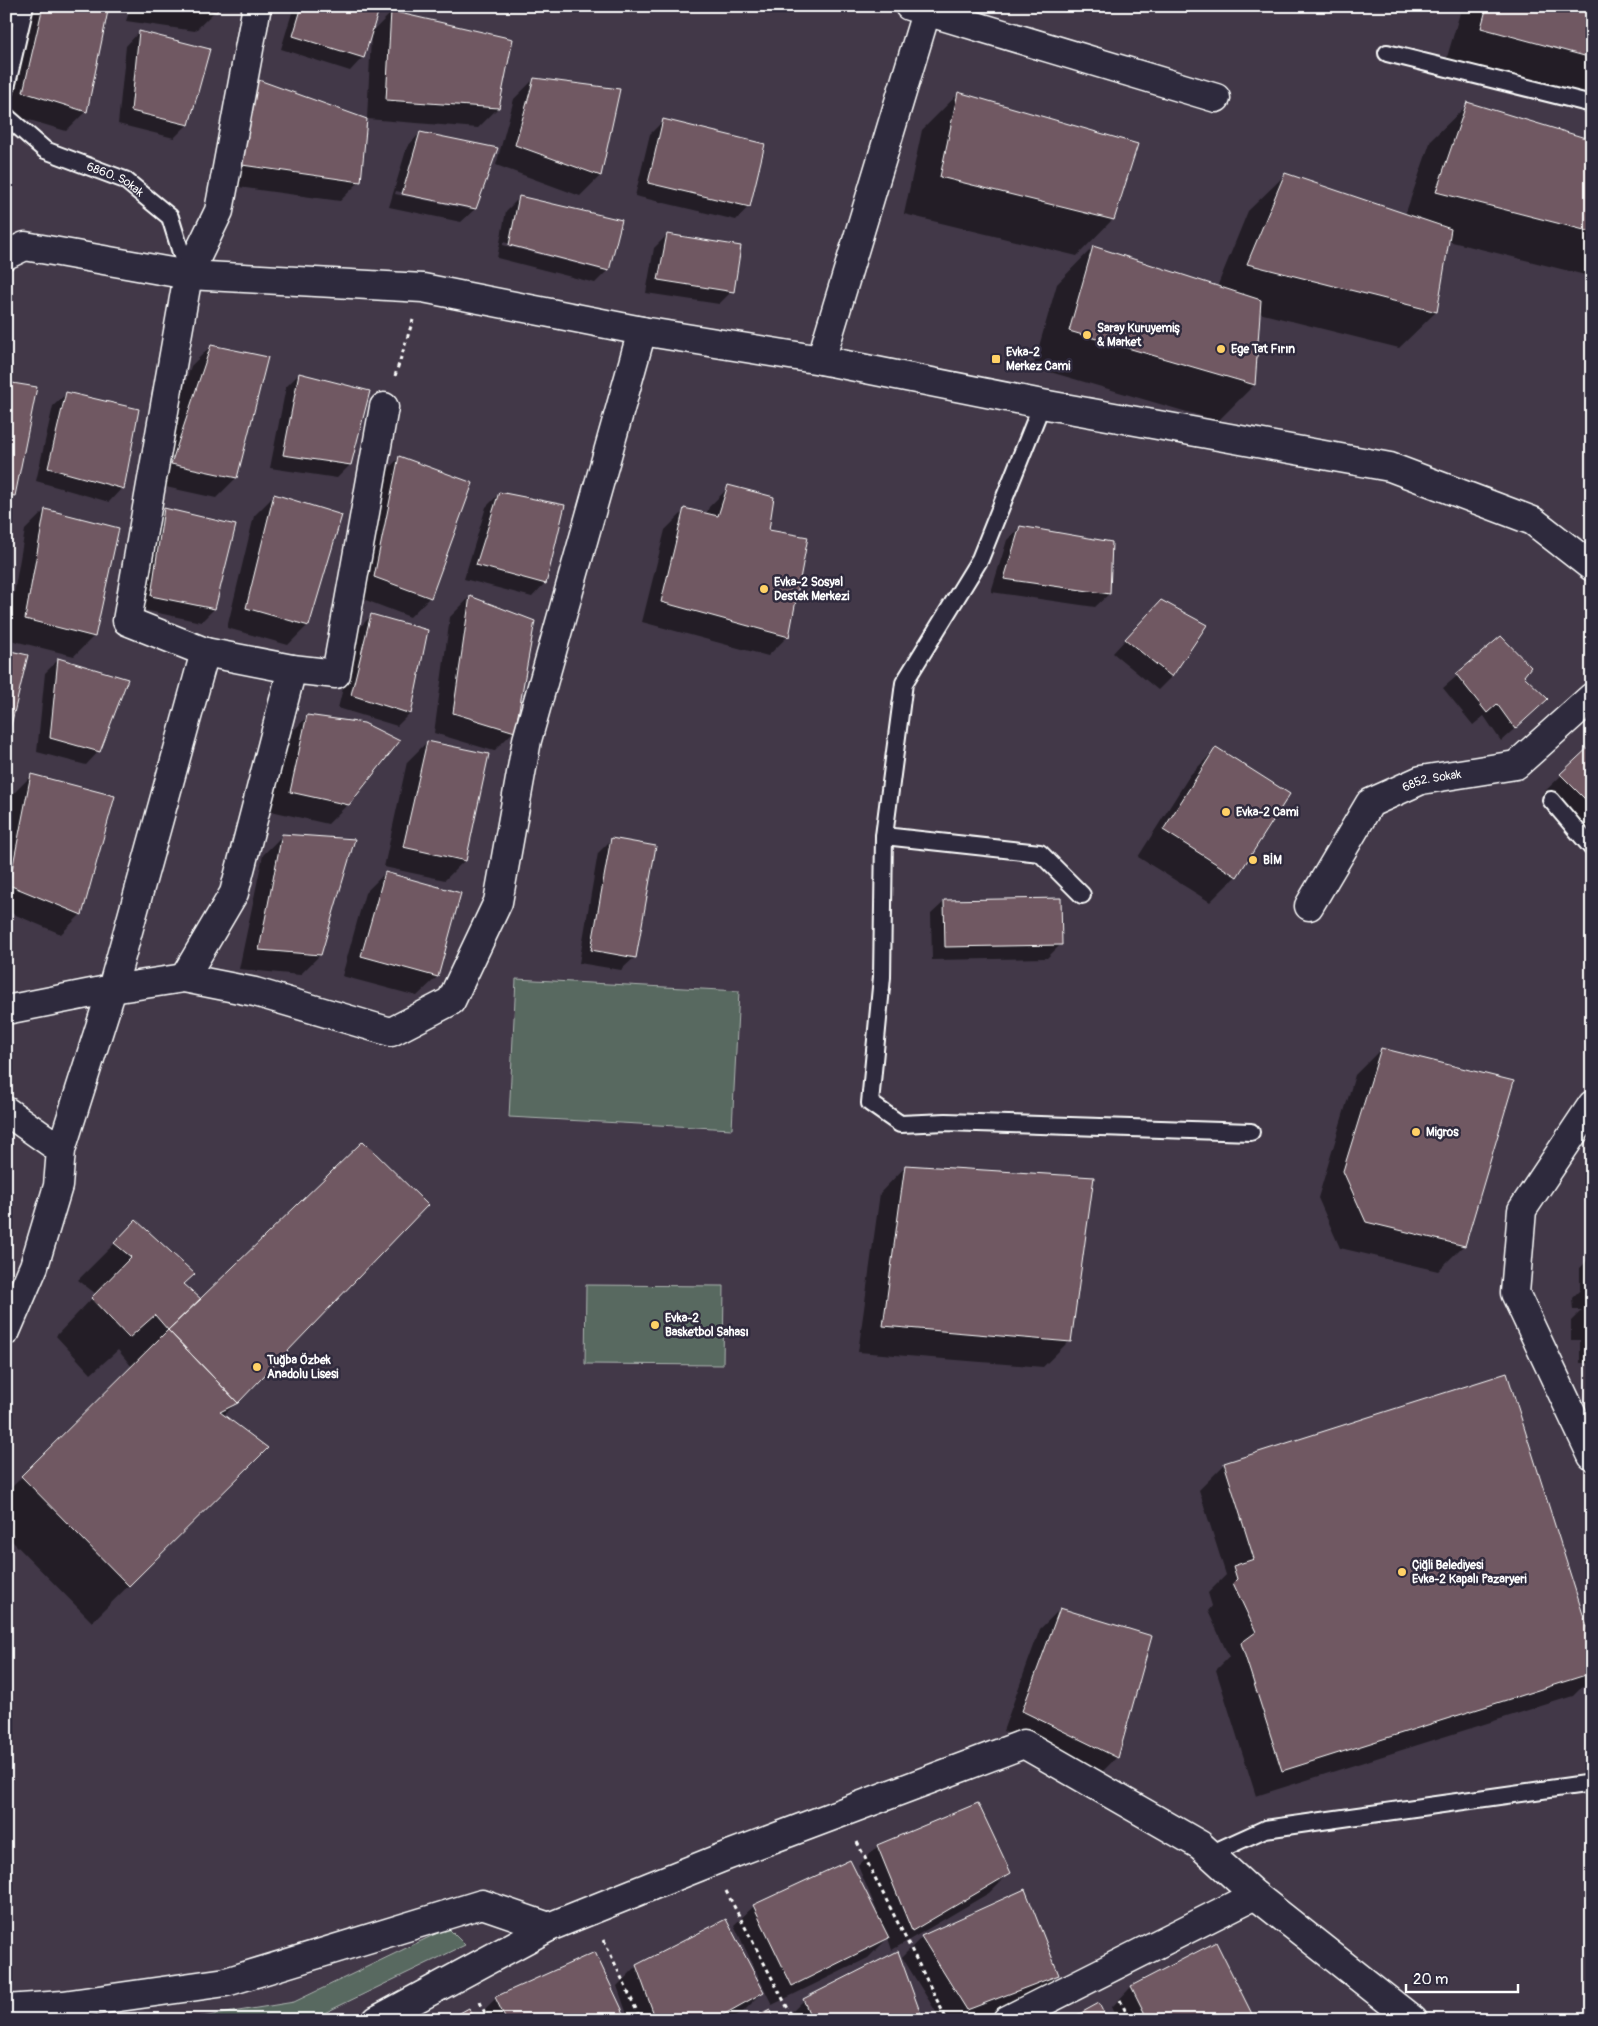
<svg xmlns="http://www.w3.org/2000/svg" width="1598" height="2026" viewBox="0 0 1598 2026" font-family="Pangolin,sans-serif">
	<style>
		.green { fill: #586961; stroke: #acb4b0 }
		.shadow { fill: #0007; fill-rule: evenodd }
		.building { fill: #6f5862; stroke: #fff }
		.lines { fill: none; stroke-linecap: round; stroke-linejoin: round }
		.service-casing { stroke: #fff; stroke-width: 20 }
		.minor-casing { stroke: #fff; stroke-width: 31 }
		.tertiary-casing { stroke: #fff; stroke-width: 31 }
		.path { stroke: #fff; stroke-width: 3; stroke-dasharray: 4 4; stroke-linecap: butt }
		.service { stroke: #2f2a3d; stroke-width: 16 }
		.minor { stroke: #2f2a3d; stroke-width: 28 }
		.tertiary { stroke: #2f2a3d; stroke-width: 28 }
		.poi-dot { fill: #ffd166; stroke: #2f2a3d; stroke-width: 2 }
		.labels { text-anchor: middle; stroke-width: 5; stroke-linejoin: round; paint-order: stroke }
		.street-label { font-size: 12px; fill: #fff; stroke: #2f2a3d }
		.poi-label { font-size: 12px; font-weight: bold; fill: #fff; stroke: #2f2a3d; text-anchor: start }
	</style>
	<rect width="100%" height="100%" fill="#423848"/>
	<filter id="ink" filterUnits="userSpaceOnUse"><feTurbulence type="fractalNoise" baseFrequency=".02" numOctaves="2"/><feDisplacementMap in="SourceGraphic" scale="10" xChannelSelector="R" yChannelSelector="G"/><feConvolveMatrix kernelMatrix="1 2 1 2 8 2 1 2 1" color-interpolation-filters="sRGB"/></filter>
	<g filter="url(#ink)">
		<!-- green -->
		<path class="green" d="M516,979L739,991L732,1129L509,1117Z
			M586,1285L724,1286L723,1365L585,1364Z
			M448,1928L465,1945L310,2020H183L294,2002Z"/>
		<!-- shadow -->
		<path class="shadow" d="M29,6H108L86,111L66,131L6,113V102Z
			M131,6H216L215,11L195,31L126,21Z
			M294,6H379L371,33L391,13L498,108L478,128L367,119L371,36L363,57L350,71L281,49Z
			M1462,6H1592V104L1445,64Z
			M139,32L188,124L174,138L118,124L126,46Z
			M534,79L619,90L600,176L580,196L496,165L514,99Z
			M958,94L1113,219L1077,256L904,214L922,130Z
			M236,101L360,181L340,201L223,185Z
			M1468,104L1592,141V268L1585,275L1448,241L1436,312L1399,348L1259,313L1254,385L1218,421L1033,367L1057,284L1093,247L1217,287L1248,211L1285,175L1405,215L1431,140Z
			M663,121L749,206L736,220L635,196L650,134Z
			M420,133L496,148L475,209L461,222L389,207L407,147ZM396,191L469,207V209L395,194Z
			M519,198L608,270L595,283L497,258L506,211ZM503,242L601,267V270L503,245Z
			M667,235L732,291L719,304L646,293L654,248Z
			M211,346L236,478L216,498L152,484L191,366Z
			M299,374L350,465L337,478L270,468L286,387Z
			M6,383L14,496L6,503Z
			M67,393L122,488L109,502L36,481L53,406Z
			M399,458L430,597L410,617L355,596L379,478Z
			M729,487L768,531L788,636L768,656L642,622L665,530L685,510L706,515L709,507Z
			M499,494L545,583L532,597L464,579L486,507Z
			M274,496L308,625L288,645L227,628L254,516Z
			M165,509L214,609L201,622L139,609L151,523Z
			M45,510L93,637L74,656L6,639L25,530Z
			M1020,527L1109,594L1095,607L991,592L1007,540Z
			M470,597L514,731L494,751L434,733L450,617Z
			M1148,615L1171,677L1158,690L1113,653Z
			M371,616L410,713L397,726L338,708L358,629Z
			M1501,638L1533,712L1501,741L1484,716L1473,725L1443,688Z
			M59,659L99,751L86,765L37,752L45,673Z
			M308,716L348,804L328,824L271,811L288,736Z
			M427,742L465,860L445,880L384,867L407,762Z
			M1592,746V845L1541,795Z
			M1216,749L1236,876L1210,902L1138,857L1190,775Z
			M32,775L81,914L61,934L6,911V822L12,795Z
			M283,835L320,955L300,975L239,969L263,855Z
			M612,839L635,957L621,970L579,963L598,853Z
			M385,873L437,977L417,996L342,976L365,893Z
			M945,901L1061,944L1047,958L932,960L931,914Z
			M1381,1049L1464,1245L1438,1271L1340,1248L1318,1198L1355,1075Z
			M906,1166L1069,1341L1043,1367L858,1352L880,1193Z
			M136,1222L183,1284L237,1402L223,1416L266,1449L92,1622L6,1535V1493L132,1367L118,1350L91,1374L56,1336L96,1294L78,1280Z
			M1592,1256V1363H1580V1340H1571V1321L1582,1310H1573L1572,1298L1580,1290V1268Z
			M1225,1464L1592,1647V1677L1573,1696L1256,1796L1216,1670L1229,1657L1208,1611L1212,1606L1208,1593L1226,1575L1199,1490Z
			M1060,1609L1117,1757L1097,1777L1003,1731L1040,1629Z
			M878,1846L1009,1873L989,1893L892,1950L888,1938L868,1958L772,2005L734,1925L754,1906L877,1911L858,1866Z
			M922,1937L1057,1975L1037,1995L972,2020H941L902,1957Z
			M594,1954L625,2020H476V2018L496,1998Z
			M637,1966L763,1992L743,2012L729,2020H629L617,1986Z
			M1131,1987L1252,2015L1247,2020H1118L1112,2007Z
			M804,2000L921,2020H784Z"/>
		<!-- building -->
		<path class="building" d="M43,6H109L87,112L23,92Z
			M178,6H218L217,12Z
			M302,6H380L364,58L293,36Z
			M1487,6H1592V58L1481,28Z
			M391,11L513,39L499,108L386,100Z
			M139,31L210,49L189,125L131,111Z
			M534,78L620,89L601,176L515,145Z
			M256,79L367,119L361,182L242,165Z
			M958,92L1138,144L1114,220L940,177Z
			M1467,102L1592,140V232L1436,192Z
			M663,119L765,144L750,207L648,183Z
			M420,132L498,148L476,209L402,194Z
			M1285,173L1451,229L1437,312L1247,264Z
			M519,196L622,220L609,271L509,245Z
			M667,234L741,246L734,292L658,280Z
			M1093,246L1261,300L1255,385L1069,331Z
			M211,345L268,357L237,478L171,464Z
			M299,373L370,391L351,465L283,455Z
			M6,382L37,387L15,496L6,495Z
			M66,392L139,409L124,489L48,468Z
			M399,456L473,483L431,598L374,577Z
			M728,485L774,497L769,530L808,537L789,637L661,602L684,508L718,516Z
			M499,492L565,505L546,584L476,565Z
			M274,494L342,515L309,626L246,608Z
			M164,508L236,525L215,609L151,596Z
			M45,509L119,528L95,637L25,619Z
			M1020,526L1112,542L1110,594L1004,579Z
			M470,596L535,621L515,732L453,713Z
			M1161,600L1207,625L1172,677L1125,639Z
			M371,614L428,630L411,714L351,695Z
			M1501,636L1531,667L1524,676L1548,699L1515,729L1497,704L1487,713L1456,674Z
			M6,650L28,655L6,746Z
			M58,658L128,679L100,752L50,738Z
			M307,715L364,723L400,741L349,805L290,792Z
			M427,741L489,754L466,861L403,847Z
			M1592,744V806L1560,774Z
			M1216,747L1290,794L1237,877L1163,830Z
			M31,774L115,796L82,915L9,885Z
			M282,834L355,839L321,955L259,950Z
			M611,838L656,846L636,958L591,950Z
			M385,872L461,893L438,977L361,956Z
			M1061,898L1062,945L945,947L944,900Z
			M1381,1048L1514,1081L1465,1246L1366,1222L1343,1171Z
			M363,1141L428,1205L238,1403L168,1330Z
			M905,1165L1094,1177L1071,1342L883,1326Z
			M136,1220L195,1274L184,1284L201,1299L168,1330L155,1315L129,1338L91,1298L131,1257L114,1243Z
			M168,1330L238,1403L220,1412L268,1448L129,1586L21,1476Z
			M1507,1373L1592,1643V1673L1282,1771L1241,1643L1256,1632L1233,1583L1237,1579L1233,1566L1254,1559L1224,1463Z
			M1060,1608L1152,1636L1118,1758L1022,1711Z
			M978,1803L1011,1873L912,1931L877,1845Z
			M850,1860L889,1938L792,1986L753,1905Z
			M1025,1889L1059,1975L967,2010L921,1936Z
			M726,1919L764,1992L714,2020H656L636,1965Z
			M1216,1942L1253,2016L1245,2020H1148L1131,1986Z
			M898,1951L923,2020H812L803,1999Z
			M595,1952L627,2020H506L495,1997Z
			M1099,2003L1108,2020H1068Z
			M469,2008L475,2020H447Z
			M770,2009L775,2020H748Z"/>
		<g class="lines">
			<!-- service casing -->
			<g class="service-casing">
				<g id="service">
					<path d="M1387,53L1592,104"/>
					<path d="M6,88L25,6"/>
					<path id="s1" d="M6,116L45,150L125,180L170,217L188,275"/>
					<path d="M1042,404L980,559L904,683L884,836L882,977L870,1103L900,1124L946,1122L1251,1132"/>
					<path d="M1551,800L1592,848"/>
					<path d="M884,836L1040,853L1082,895"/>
					<path d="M1210,1854L1265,1829L1592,1783"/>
				</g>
			</g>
			<!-- minor casing -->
			<g class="minor-casing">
				<g id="minor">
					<path d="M909,6L1216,98"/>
					<path d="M6,11L7,6"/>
					<path d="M6,255L25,246L188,275L423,288L642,331L821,360"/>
					<path d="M205,652L292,669"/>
					<path id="s2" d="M1309,906L1370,803L1421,780L1516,765L1592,697"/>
					<path d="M184,978L234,893L292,669L336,674L384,407"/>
					<path d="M6,1010L112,989L184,978L255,992L391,1032L451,1001L498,902L527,740L642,331"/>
					<path d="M1592,1105L1522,1210L1515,1293L1592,1456"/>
					<path d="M6,1111L61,1150"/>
					<path d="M6,1331L34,1266L58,1186L61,1150L112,989L205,652L127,621L188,275L219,211L257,6"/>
					<path d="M6,2009L63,2005L226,1982L482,1904L549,1927"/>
					<path d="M377,2020L549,1927L721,1858L1024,1744L1200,1845L1255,1895L1413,2020"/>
					<path d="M1007,2020L1255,1895"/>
				</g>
			</g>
			<!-- tertiary casing -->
			<g class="tertiary-casing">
				<path id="tertiary" d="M928,6L821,360L1042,404L1390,467L1533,521L1592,567"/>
			</g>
			<!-- path -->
			<path class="path" d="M395,376L413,320
				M857,1842L947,2020
				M726,1891L794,2020
				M604,1940L641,2020
				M1120,2000L1130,2020
				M480,2002L488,2020"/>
			<!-- service -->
			<use href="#service" class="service"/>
			<!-- minor -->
			<use href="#minor" class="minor"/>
			<!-- tertiary -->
			<use href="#tertiary" class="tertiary"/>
		</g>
	</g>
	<!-- markers -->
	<g class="poi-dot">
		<circle cx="1087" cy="335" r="5"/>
		<circle cx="1221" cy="349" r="5"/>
		<rect x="991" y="354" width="10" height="10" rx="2.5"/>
		<circle cx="764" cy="589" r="5"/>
		<circle cx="1226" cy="812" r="5"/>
		<circle cx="1253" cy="860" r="5"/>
		<circle cx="1416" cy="1132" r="5"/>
		<circle cx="655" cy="1325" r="5"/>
		<circle cx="257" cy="1367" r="5"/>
		<circle cx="1402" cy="1572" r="5"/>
	</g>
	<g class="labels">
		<!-- street labels -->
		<g class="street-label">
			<text dy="4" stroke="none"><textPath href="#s1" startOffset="128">6860. Sokak</textPath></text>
			<text dy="4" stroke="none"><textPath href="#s2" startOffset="186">6852. Sokak</textPath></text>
		</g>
		<!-- poi labels -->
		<g class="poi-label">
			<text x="1097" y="332">Saray Kuruyemiş<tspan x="1097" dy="14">&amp; Market</tspan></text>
			<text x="1231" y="353">Ege Tat Fırın</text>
			<text x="1006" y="356">Evka-2<tspan x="1006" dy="14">Merkez Cami</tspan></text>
			<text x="774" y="586">Evka-2 Sosyal<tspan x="774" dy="14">Destek Merkezi</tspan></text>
			<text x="1236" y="816">Evka-2 Cami</text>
			<text x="1263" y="864">BİM</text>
			<text x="1426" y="1136">Migros</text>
			<text x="665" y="1322">Evka-2<tspan x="665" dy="14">Basketbol Sahası</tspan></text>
			<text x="267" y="1364">Tuğba Özbek<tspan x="267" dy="14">Anadolu Lisesi</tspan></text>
			<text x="1412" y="1569">Çiğli Belediyesi<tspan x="1412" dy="14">Evka-2 Kapalı Pazaryeri</tspan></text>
		</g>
	</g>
	<!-- margin -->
	<rect width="1598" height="2026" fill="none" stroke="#2f2a3d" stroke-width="25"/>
	<rect x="12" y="12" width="1573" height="2001" fill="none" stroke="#fff" stroke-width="2" filter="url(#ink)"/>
	<!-- scale -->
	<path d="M1406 1984v8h112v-8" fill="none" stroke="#ffffff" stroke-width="2.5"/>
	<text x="1413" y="1984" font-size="15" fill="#ffffff" stroke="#2f2a3d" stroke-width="4" paint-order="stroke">20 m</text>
</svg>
